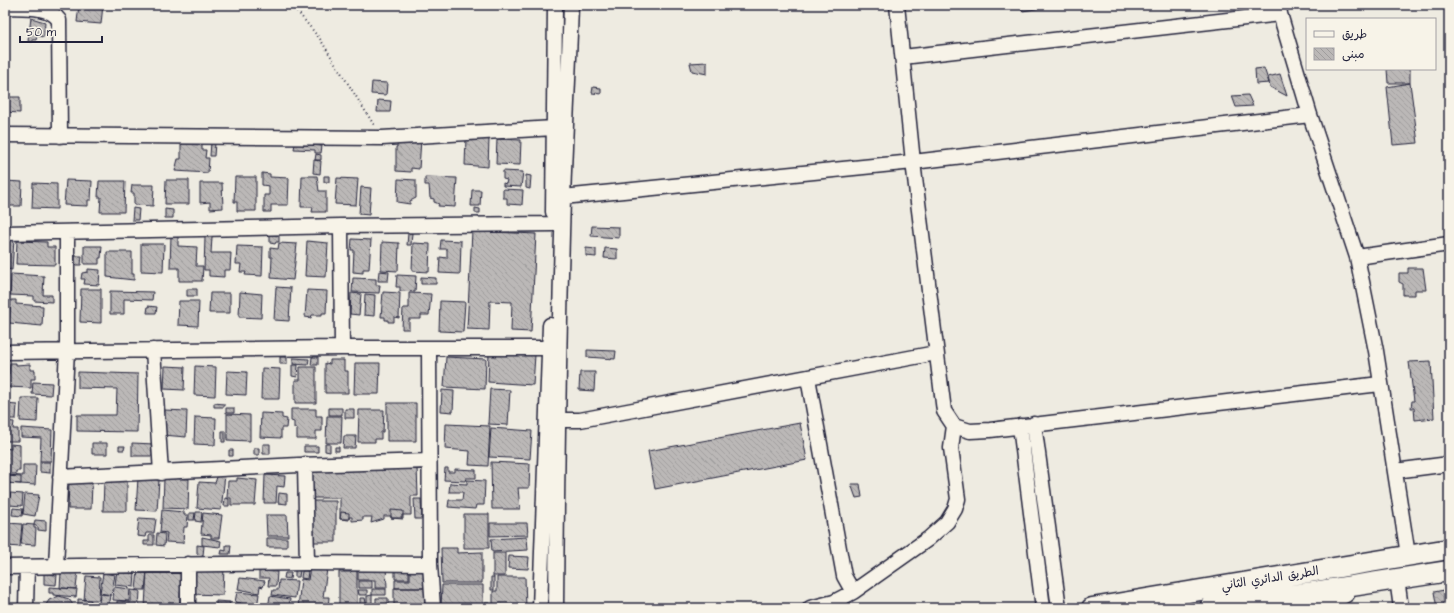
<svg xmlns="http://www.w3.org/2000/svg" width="1454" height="613" viewBox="0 0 1454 613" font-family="'Architects Daughter','Playpen Sans Arabic',sans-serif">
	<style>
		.building { fill: url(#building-back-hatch); stroke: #22223b }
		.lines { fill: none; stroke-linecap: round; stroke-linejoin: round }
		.minor-casing { stroke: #22223b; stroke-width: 17 }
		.highway-casing { stroke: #22223b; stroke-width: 23 }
		.path { stroke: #22223b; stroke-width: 2; stroke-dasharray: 1 3; stroke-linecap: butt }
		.minor { stroke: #f7f3e8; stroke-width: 14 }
		.highway { stroke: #f7f3e8; stroke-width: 20 }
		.labels { text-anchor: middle; stroke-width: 3; stroke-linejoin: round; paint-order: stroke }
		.street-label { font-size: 12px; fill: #22223b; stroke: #f7f3e8 }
	</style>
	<defs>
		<pattern id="building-back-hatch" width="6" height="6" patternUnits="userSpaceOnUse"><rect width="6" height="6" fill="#bbb8b7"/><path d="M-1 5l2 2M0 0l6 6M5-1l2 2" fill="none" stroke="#a09e9e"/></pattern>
	</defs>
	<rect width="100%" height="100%" fill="#eeebe1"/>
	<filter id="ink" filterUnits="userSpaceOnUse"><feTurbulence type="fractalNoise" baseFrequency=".025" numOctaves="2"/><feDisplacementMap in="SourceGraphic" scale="8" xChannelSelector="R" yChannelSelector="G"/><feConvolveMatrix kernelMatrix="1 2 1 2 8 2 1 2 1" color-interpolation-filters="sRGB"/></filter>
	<g filter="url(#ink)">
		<!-- building -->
		<path class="building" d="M79,5H103L101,24L77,22Z
			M1021,5H1043V8L1022,11Z
			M31,18L45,22L44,37L37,36L36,40H32V42L28,41Z
			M707,62V74L692,71L690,63Z
			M1264,68L1269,83L1256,84L1255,69Z
			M1387,69H1410V83H1388Z
			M1280,74L1287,96L1270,87L1268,77Z
			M372,82L387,83L386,95L371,94Z
			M1410,83L1418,143L1393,145L1387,87Z
			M593,87L601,88V94L592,93Z
			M1248,95L1253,106L1236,107L1232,96Z
			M5,97H20V113L5,112Z
			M378,100L391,101L390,112H377Z
			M398,138L421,139L419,169L411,168V172L396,171V147H397Z
			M466,138L489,139L488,167L465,165Z
			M497,139L521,140L520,165L496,164Z
			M211,142L215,143L214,156H210Z
			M181,144L202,145V150H206L205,158H209L208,173L175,171L178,159H181Z
			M295,144L322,146L321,153H315V150L294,149Z
			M316,154L321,155V160H315Z
			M314,160L321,161L320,174L313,173Z
			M503,171L523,172L521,187L503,186V183L506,184L507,180L503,179Z
			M262,173L270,174V177L289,178L288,205H271V212H264V195H269V186L262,185Z
			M526,175L531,176L530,189L526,188Z
			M302,176H317L319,191H326V212H312L313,207H301Z
			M324,176H329V182H324Z
			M235,177H256V211H237V202H234Z
			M425,177L457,178L455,207L438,206L439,204L434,202V199L430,198L429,185H425Z
			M337,178L358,179L356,205L335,204Z
			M398,179L416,180V198L410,201V204L397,202Z
			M66,180L92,181L91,200H88V206L64,205Z
			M166,180H189V204H165Z
			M5,181L22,182L21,206H5Z
			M99,181H125L124,212H100L101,197H98Z
			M33,183L57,184V209L32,208Z
			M200,183H222L223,208L210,209V202L200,203Z
			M132,185H154L153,206L134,205V193H131Z
			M361,187L371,188L369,215L359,214Z
			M503,189L523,190L522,205L507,204V198H503Z
			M472,190H481L480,206H471Z
			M133,208L139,209L138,220H132Z
			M475,208L480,209V213H475Z
			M165,209L173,210V218H165Z
			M592,226L619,227V238L591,236Z
			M472,231L536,234L531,332L511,331L512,302L490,301L489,330L467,329Z
			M408,233H412L411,245H407Z
			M171,235H178V246L197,247L196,266H203L202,281H179V268H170Z
			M270,235L279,236V242H276L275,244L270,243Z
			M205,237H212L211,253H231L230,270H224V277L209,276V270H204Z
			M8,239H14L12,270L7,269Z
			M352,239L371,240L369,269H363V273L353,272L354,250H351Z
			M441,240L461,241L460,274L439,273L440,257L447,258V249H440Z
			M17,241L47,242V247H55V265L16,264Z
			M307,241L328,243L326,277L305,276Z
			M382,242L399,243L398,271L381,270Z
			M279,243L297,244L293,280L271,278L272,257H270V248L278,249Z
			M413,243L430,244L429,272L412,271Z
			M141,244H164L163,272L141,271Z
			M84,246H102L101,258H99V264H84Z
			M237,246L263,247L262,276L245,275L246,272H240L241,264H236Z
			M586,248L596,249V257L586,256Z
			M605,248L617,249V259L604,258Z
			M107,252H132V274H134V280L107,277Z
			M75,256H82L81,265H75Z
			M1408,268H1423L1426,290H1415V295H1403V284L1399,282V273H1408Z
			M88,269L100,270L99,285L84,284L85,279H81L82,273L88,272Z
			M379,271L389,272L388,281H378Z
			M11,274L44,276L43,295H52V302L34,301V296L10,295Z
			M397,275L416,276L415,292L400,291V287H396Z
			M421,277L436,278V284H421Z
			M353,278L376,279V285H380L379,293L352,292Z
			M276,287L291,288L289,321L274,320Z
			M81,289H101V323L80,322Z
			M187,289H197V296H187Z
			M307,290L327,291L326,313H322V315H312L311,318L305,317Z
			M110,291L153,292L152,300L124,299V314H110Z
			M240,292L262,294L261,318L239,317Z
			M383,292L400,293L399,318L394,317V322H388V320H385V317H381Z
			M210,293H230V313H209Z
			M351,293L361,294L359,315L350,314Z
			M409,293L431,294L429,315H421V319H409V329H402L403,308H409Z
			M365,294L375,295L374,316L364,315Z
			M11,300H16V304L43,306L42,326L9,323Z
			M179,301H199L198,326L178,325Z
			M440,301L465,302L463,332L439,331Z
			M148,306L157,307L156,313H147Z
			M587,350L616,351L615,359L587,357Z
			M489,352L535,355L533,385L488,382Z
			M280,357H287V364H280Z
			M312,357H318V365H311Z
			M446,357L486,359L485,389L444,387Z
			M293,358L309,359L308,365L293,364Z
			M330,360H344V371H348V393H325V363L330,364Z
			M1431,361L1434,418L1415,420L1414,408H1411L1412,401H1414L1409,362Z
			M10,363H16V365L30,364V370H35V379H31V388L6,387V374H9Z
			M355,363H380L379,394H354Z
			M292,365H298L297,377L292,376Z
			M165,366L185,367L184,390L164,389Z
			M195,366L216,367L215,396L194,395Z
			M300,367H316V403H295V380H300Z
			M262,368L280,369L279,399H261Z
			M227,371L247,372L246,395L226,394Z
			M78,372L138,374L137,432L77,431V415H116L117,389L78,388Z
			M580,372H595L594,391L579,390Z
			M33,382L52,383L51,395L32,394Z
			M490,389L510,390L508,425L488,424Z
			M442,390L454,391L453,412L441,411Z
			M21,398H38L37,422L20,421Z
			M214,403L224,404V407H214Z
			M387,403H416V441H387Z
			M5,404L17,405L16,419H5Z
			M226,408H234V413H226Z
			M329,408H342V415H329Z
			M291,409H316V416H322V431H316V439H297V428H294V422L291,421Z
			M345,409H354V418H345Z
			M164,410L187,411L186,437L163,435Z
			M359,410H384L383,432H381V439H375V442H358Z
			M261,413L282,414V418L287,419L286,428H281V438L260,437Z
			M227,414L250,415V441L227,440Z
			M327,416H342L341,443H326Z
			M195,417L216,418L215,445L194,444Z
			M5,421L14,422L13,429H18V441H5Z
			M800,423L807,460L655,489L648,451Z
			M446,424L490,426L488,466L469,465L470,451L445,449Z
			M21,428L52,430L51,461H40L41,438L21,437Z
			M491,428L532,431L530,459L489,457Z
			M222,431H225V442H222Z
			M344,436H356L355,448H343Z
			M92,443H107V454H92Z
			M132,443L154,444V456H132Z
			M11,444L20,445V471H16V474H5V448L11,449Z
			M263,444H270V454H263Z
			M325,444H330V452L325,451Z
			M119,446H125L124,450H119Z
			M304,446H318V452H304Z
			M335,447H339V451H335Z
			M254,448H259V455H254Z
			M229,450H233V456H229Z
			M40,462H50V473L40,472Z
			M491,462L530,464L529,488H518L520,509H492Z
			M23,465H36L35,485L5,483V475L23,476Z
			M310,467H417L418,496H411V515H402V518H391V516H384V519L371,523L372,517H363V520L352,521V517H349V519H340V498H311Z
			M445,468H448V472H455V469L476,470V478H466L465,481L444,480Z
			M218,474L225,475L221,510L197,508L199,482L215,483Z
			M265,475L285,476L284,487L277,486L276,503H264Z
			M5,476L21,477V484L5,483Z
			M138,478L159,480L157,511L136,510Z
			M164,478L189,479L188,509L163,508Z
			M237,478L257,480L255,505H231V498H227L228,481H237Z
			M467,480L485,481L484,505H476L475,509L448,507L449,500H462L463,492H449L450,483L467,484Z
			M104,481H127V511H103Z
			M69,483H92L91,509H68Z
			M851,484H860L862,497L856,498Z
			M10,493L23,494L22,506L9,505Z
			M279,493L287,494V504L278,503Z
			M5,494H10L8,515L5,514Z
			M25,494L39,495L35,516L23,514Z
			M225,498L229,499V506H224Z
			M414,499H421L422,519H415Z
			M311,501H336V542H311Z
			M13,508L23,509L22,516L12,515Z
			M162,510L184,512V515H188L187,527H184L183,543L166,542L167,533L160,532Z
			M391,510L403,511V519L391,518Z
			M196,512H202L201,522L195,521Z
			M341,512L349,513V520L340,519Z
			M189,513H195L194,520H189Z
			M203,513L222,515L219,538H211V535L201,534Z
			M464,514H489V548H464Z
			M266,515H287L288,536H267Z
			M139,518L156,519L154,533H146L145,537L137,536Z
			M35,520L46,521V531L38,530V527L34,525Z
			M7,523L22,524L20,547L7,546Z
			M490,523H527L528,535L490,536Z
			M23,524L34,525V528H36L35,545L21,544Z
			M157,533L165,534L164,546L156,545Z
			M149,535H154V545H144V541H149Z
			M202,537L221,541L220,547L202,545Z
			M527,537L528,550L492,552L491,539Z
			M267,538H287V547H267Z
			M197,545L204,546L203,555L197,554Z
			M226,545H231L230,554H221L222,550L226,551Z
			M441,548H457V553L482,552V583H442Z
			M493,553H505V576H493Z
			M509,556L529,557L528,569L508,568Z
			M191,566L224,567L223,595L190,594Z
			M358,566H386L387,588H375V580H358Z
			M310,567L327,569L323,597H329L328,608H298L301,579L308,580Z
			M351,567H357V608H339V572H351Z
			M66,568L78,569L76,589L60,588L61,573H65Z
			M410,568H426V588H395V580H410Z
			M147,569L182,571L179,608H145Z
			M395,569H409V579H395Z
			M117,570L135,572L134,587L115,585Z
			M138,570L147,571L145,590H136Z
			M295,570H300L299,577H295Z
			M259,571L277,572L276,586H268L269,578H259Z
			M302,571H308L307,579L301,578Z
			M103,573L115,575L111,595L100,593Z
			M285,573H291L290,579L284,578Z
			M44,574L57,575L56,585L44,584Z
			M86,576L100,577L99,600H84Z
			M491,577H494V590H491Z
			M497,577H525L526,608H497V606H493V591H497Z
			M240,578L265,581L263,587L260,586L259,593L238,589Z
			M279,580L297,581L295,598L272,595L273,590H278Z
			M359,581H372V588H359Z
			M442,585H483V608H441Z
			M49,587L77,589L76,597L53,595V593H49Z
			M114,587L130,589L129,601L113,600Z
			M394,588H425V608H394Z
			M372,589H386V595H372Z
			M1449,589V608H1437L1434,592Z
			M131,590L140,591L139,608H117V601L131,602Z
			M358,590H367V595H359Z
			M237,592L259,594L257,608L240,607L241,603L235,602Z
			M100,594L110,595L108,608H103V605L99,604Z
			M372,595V603H367V596Z
			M59,596L69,599L75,608H44L49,600Z
			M270,596L290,599L289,608H268Z
			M360,598H365L367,608H360Z
			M376,598H388V608H369V606H376Z
			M78,599L91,600L90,608H78Z
			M216,601L230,602L229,608H216Z
			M485,603H490L491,608H486Z
			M95,605L102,606L101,608H94Z"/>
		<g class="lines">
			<!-- minor casing -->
			<g class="minor-casing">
				<path id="minor" d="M1279,5L1280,14L1310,115L1357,257L1376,351L1408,555
					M5,7C22,8 49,5 59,20L60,136
					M903,57L1280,14
					M5,135L382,138L554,128
					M563,197L913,162L1310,115
					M553,212L555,5
					M341,226L553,224
					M5,233L341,226L342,348
					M1357,257L1449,244
					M429,348L430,564L433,608
					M153,350L161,473
					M5,352L342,348H549
					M808,378L844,576L853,592
					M557,420H580L936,353
					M1034,424L1059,608
					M954,426L970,431L990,430L1380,384
					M1020,426L1043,608
					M305,464L307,563
					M1395,471L1449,464
					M60,477L299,465L429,461
					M188,564V608
					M56,566L67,350V233
					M5,567L307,563L430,564
					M1397,579L1401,608
					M26,607L27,567
					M540,608L550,325
					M556,608C557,472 559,335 563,199C565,134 569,70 571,5
					M810,608L834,602L853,592L928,539L947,522L955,509L958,499L951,448L954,426L944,411L913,162L897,5"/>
			</g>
			<!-- highway casing -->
			<g class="highway-casing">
				<path id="highway" d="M1092,608L1449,549
					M1210,608L1449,571
					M1317,608L1345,592"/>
			</g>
			<!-- path -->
			<path class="path" d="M292,5L320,39L374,125"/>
			<!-- minor -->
			<use href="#minor" class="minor"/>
			<!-- highway -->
			<use href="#highway" class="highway"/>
		</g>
	</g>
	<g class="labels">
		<!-- street labels -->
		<g class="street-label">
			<text transform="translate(1270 578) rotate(-9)" y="4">الطريق الدائري الثاني</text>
		</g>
	</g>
	<!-- margin -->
	<rect width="1454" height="613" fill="none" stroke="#f7f3e8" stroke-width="20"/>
	<rect x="10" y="10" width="1434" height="593" fill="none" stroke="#22223b" stroke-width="1.5" filter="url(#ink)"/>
	<!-- legend -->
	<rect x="1306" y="18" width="130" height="52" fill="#f7f3e8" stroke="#a29fa3"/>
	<rect x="1314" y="31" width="20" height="6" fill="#f7f3e8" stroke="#a29fa3"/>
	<text x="1342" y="38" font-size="12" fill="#22223b">طريق</text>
	<rect x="1314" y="48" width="20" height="12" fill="url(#building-back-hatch)" stroke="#a29fa3"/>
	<text x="1342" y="58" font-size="12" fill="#22223b">مبنى</text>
	<!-- scale -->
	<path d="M20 36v6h82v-6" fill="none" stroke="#22223b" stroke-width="2"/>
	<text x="26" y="36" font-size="12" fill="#22223b" stroke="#f7f3e8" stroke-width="3" paint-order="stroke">50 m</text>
</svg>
